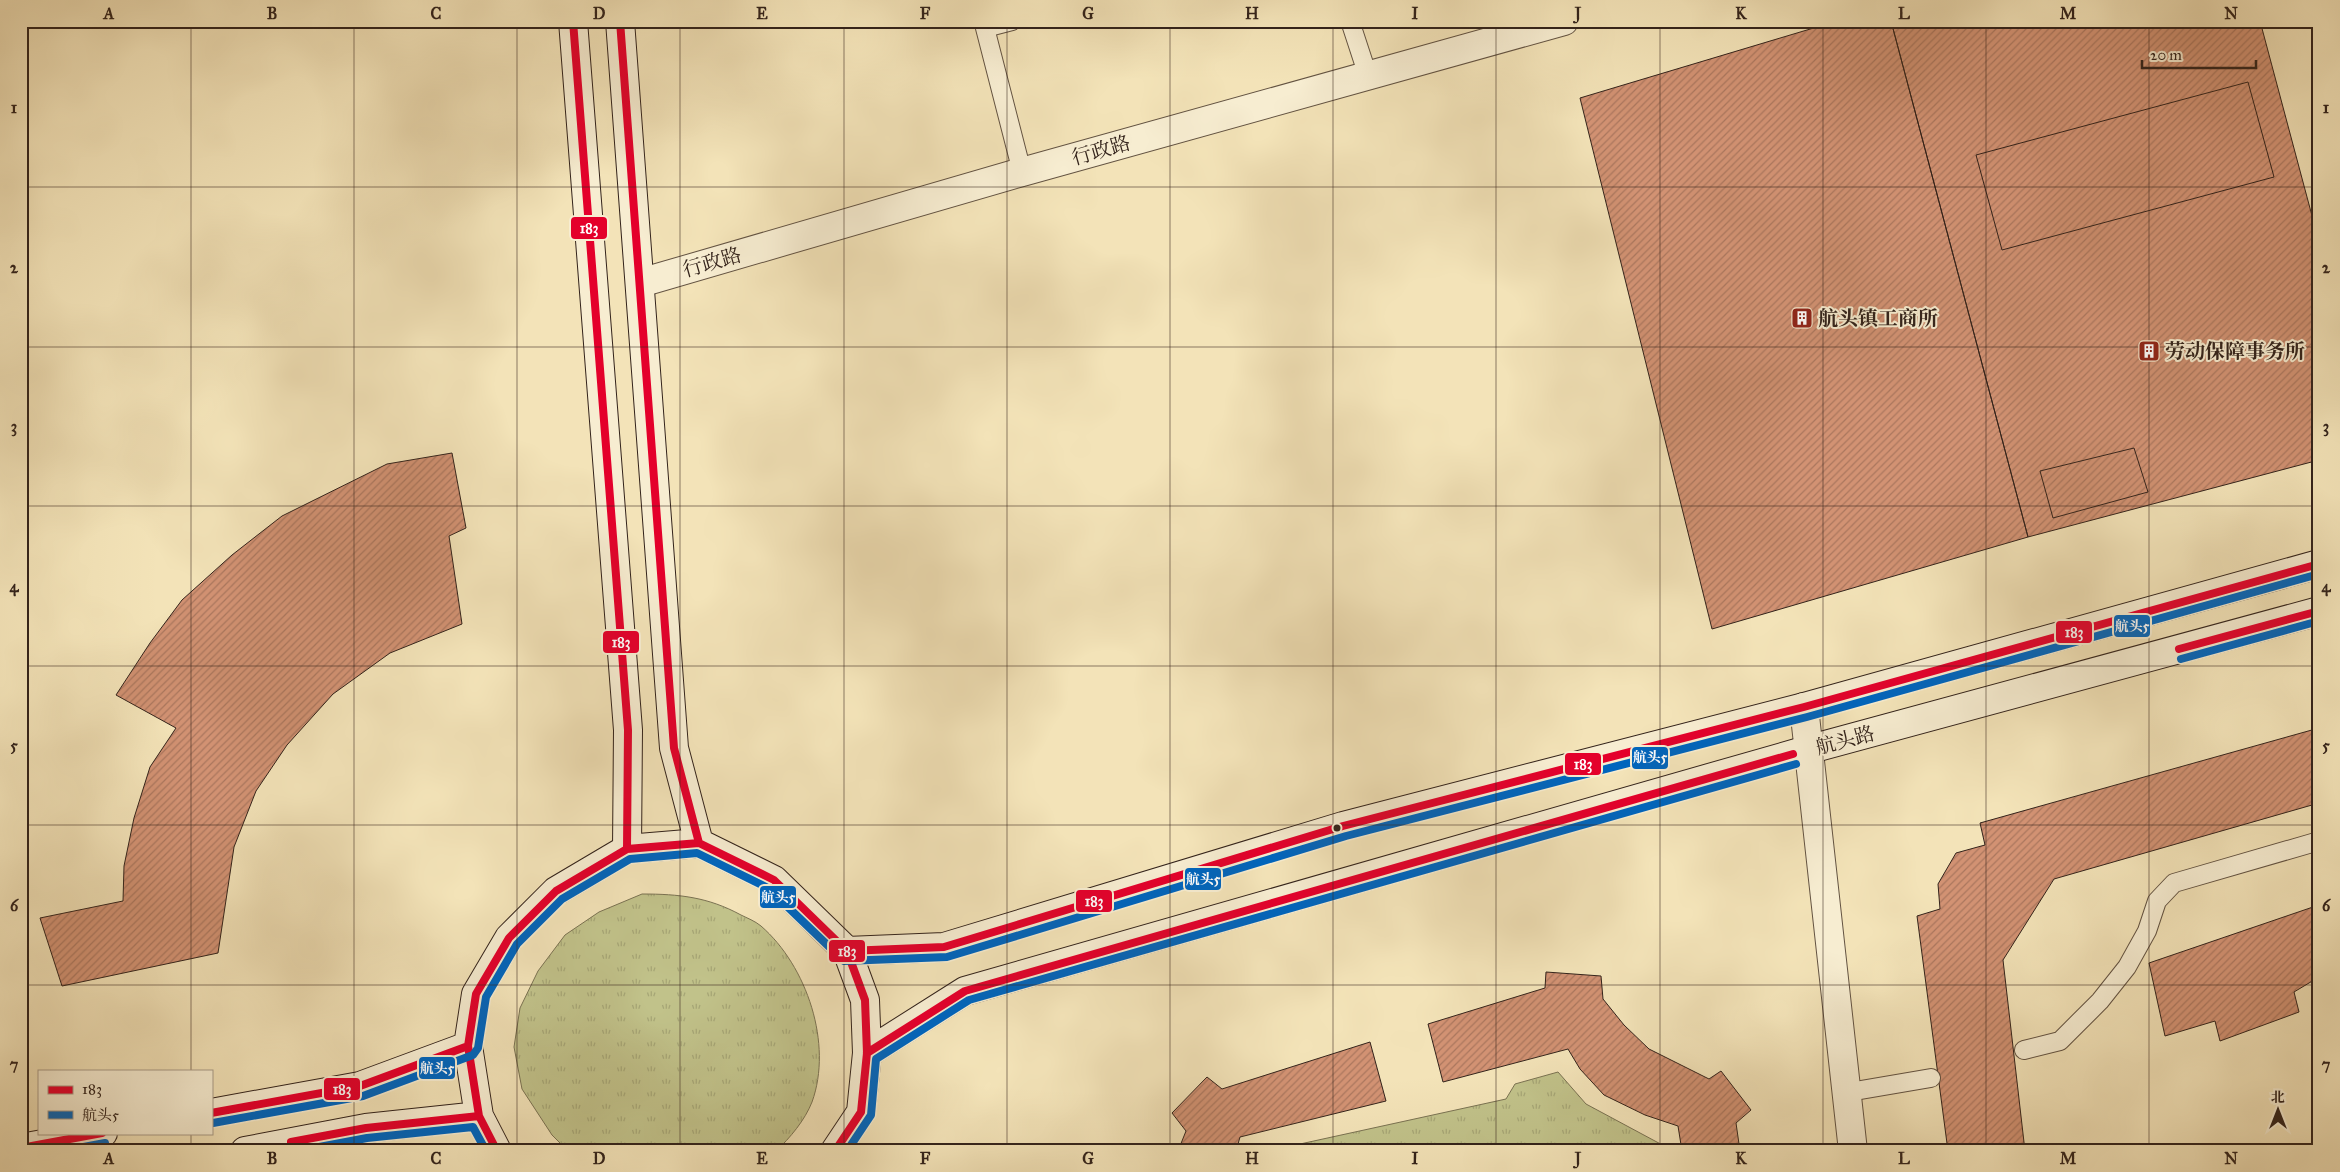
<svg xmlns="http://www.w3.org/2000/svg" width="2340" height="1172" viewBox="0 0 2340 1172" font-family="'IM FELL Great Primer','Noto Serif SC',serif">
	<style>
		.grass { fill: url(#grass-tufts); stroke: #7a7252 }
		.building { fill: url(#building-hatch); stroke: #33231b }
		.lines { fill: none; stroke-linecap: round; stroke-linejoin: round }
		.lane-casing { stroke: #635342; stroke-width: 20 }
		.street-casing { stroke: #635342; stroke-width: 30 }
		.secondary-casing { stroke: #33231b; stroke-width: 30 }
		.lane { stroke: #f7edd1; stroke-width: 18 }
		.street { stroke: #f7edd1; stroke-width: 28 }
		.secondary { stroke: #f7edd1; stroke-width: 28 }
		.bus-1-casing { stroke: #f7edd1; stroke-width: 11 }
		.bus-2-casing { stroke: #f7edd1; stroke-width: 11 }
		.bus-1 { stroke: #e4002b; stroke-width: 8 }
		.bus-2 { stroke: #0065bd; stroke-width: 8 }
		.grid { fill: none; stroke: #33231b; stroke-width: 1; stroke-opacity: 0.55 }
		.bus-dot { fill: #33231b; stroke: #f7edd1; stroke-width: 2 }
		.labels { text-anchor: middle; stroke-width: 4; stroke-linejoin: round; paint-order: stroke }
		.street-label { font-size: 20px; fill: #33231b; stroke: #f7edd1 }
		.poi-label { font-size: 20px; font-weight: bold; fill: #33231b; stroke: #f7edd1; text-anchor: start }
		.line-badge { stroke: #f7edd1; stroke-width: 2 }
		.badge-label { font-size: 14px; text-anchor: middle; font-weight: bold; fill: #fff }
		.neatline { fill: none; stroke: #33231b; stroke-width: 2 }
		.grid-label { font-size: 16px; text-anchor: middle; font-weight: bold; fill: #33231b }
	</style>
	<defs>
		<pattern id="grass-tufts" width="24" height="20" patternUnits="userSpaceOnUse" patternTransform="scale(1.25)"><rect width="24" height="20" fill="#c1c28a"/><path d="M3 7l-1-3M5 7V3M7 7l1-3M15 17l-1-3M17 17v-4M19 17l1-3" fill="none" stroke="#a6a676"/></pattern>
		<pattern id="building-hatch" width="6" height="6" patternUnits="userSpaceOnUse" patternTransform="scale(1.25)"><rect width="6" height="6" fill="#d29273"/><path d="M-1 1l2-2M0 6l6-6M5 7l2-2" fill="none" stroke="#ab775e"/></pattern>
	</defs>
	<rect width="100%" height="100%" fill="#f3e3b8"/>
	<filter id="stains"><feTurbulence type="fractalNoise" baseFrequency=".004" numOctaves="4"/><feColorMatrix values="0 0 0 0 .2 0 0 0 0 .09 0 0 0 0 .02 0 0 0 .5 -.17"/></filter>
	<radialGradient id="worn" r=".72"><stop offset=".6" stop-color="#630" stop-opacity="0"/><stop offset="1" stop-color="#630" stop-opacity=".3"/></radialGradient>
	<!-- grass -->
	<path class="grass" d="M642,894C679,894 708,897 741,915C747,918 755,921 761,926C807,966 833,1044 812,1102C805,1120 790,1138 776,1151H568L552,1135L522,1089L514,1047L520,1008L538,971L565,935L599,912Z
		M1558,1072L1586,1104L1668,1148V1151H1268L1506,1099L1515,1084Z"/>
	<!-- building -->
	<path class="building" d="M1837,21H1891L2028,537L1712,629L1580,98Z
		M1891,21H2260L2319,242V460L2028,537Z
		M2248,82L2274,177L2002,250L1976,155Z
		M2134,448L2148,492L2053,518L2040,471Z
		M452,453L466,528L449,536L462,624L390,653L333,694L287,745L256,791L234,847L218,953L62,986L40,918L123,901L124,866L134,818L150,767L176,728L116,695L150,643L182,600L232,555L282,516L387,464Z
		M2319,728V803L2054,879L2003,960L2025,1151H1948L1917,916L1940,909L1938,884L1956,853L1985,845L1980,823Z
		M2313,907L2319,930V977L2294,992L2299,1012L2220,1041L2215,1021L2165,1036L2149,963Z
		M1546,972L1601,976L1603,999L1624,1025L1649,1049L1709,1079L1721,1071L1751,1110L1736,1123L1740,1151H1682L1678,1126L1645,1115L1604,1095L1580,1069L1568,1049L1443,1082L1428,1024L1545,988Z
		M1370,1042L1386,1101L1240,1137L1236,1151H1178L1186,1131L1172,1113L1207,1077L1222,1089Z"/>
	<g class="lines">
		<!-- lane casing -->
		<g class="lane-casing">
			<path id="lane" d="M1012,21L985,28L1022,172
				M1350,21L1368,76
				M2024,1050L2060,1041L2100,1001L2127,967L2147,931L2157,901L2174,883L2319,841
				M1849,1092L1931,1078"/>
		</g>
		<!-- street casing -->
		<g class="street-casing">
			<path id="street" d="M640,283L1022,172L1564,21
				M1804,707L1853,1151"/>
		</g>
		<!-- secondary casing -->
		<g class="secondary-casing">
			<path id="secondary" d="M573,21L628,730L627,849
				M620,21L674,748L699,843
				M847,951L944,947L1343,826L1804,707L2319,564
				M867,1053L965,991L1807,750L2319,611
				M211,1113L360,1086L468,1046
				M21,1148L103,1133
				M245,1151L366,1128L479,1116
				M497,1151L479,1116L468,1046L476,994L509,938L556,891L627,849L699,843L774,880L847,951L865,1000L867,1053L861,1112L835,1151"/>
		</g>
		<!-- lane -->
		<use href="#lane" class="lane"/>
		<!-- street -->
		<use href="#street" class="street"/>
		<!-- secondary -->
		<use href="#secondary" class="secondary"/>
		<!-- bus-1 casing -->
		<g class="bus-1-casing">
			<path id="bus-1" d="M573,21L628,730L627,849
				M620,21L674,748L699,843
				M2179,649L2319,611
				M847,951L944,947L1343,826L1804,707L2319,564
				M867,1053L965,991L1793,754
				M211,1113L360,1086L468,1046
				M291,1142L366,1128L479,1116
				M21,1148L102,1133
				M497,1151L479,1116L468,1046L476,994L509,938L556,891L627,849L699,843L774,880L847,951L865,1000L867,1053L861,1112L835,1151"/>
		</g>
		<!-- bus-2 casing -->
		<g class="bus-2-casing">
			<path id="bus-2" d="M2181,659L2319,621
				M213,1123L363,1096L473,1055L478,1048L486,997L517,944L562,899L630,859L697,853L768,888L844,961L947,957L1346,836L1807,717L2319,574
				M62,1151L105,1143
				M298,1151L367,1138L473,1127L486,1151
				M847,1151L871,1115L876,1059L969,1000L1796,764"/>
		</g>
		<!-- bus-1 -->
		<use href="#bus-1" class="bus-1"/>
		<!-- bus-2 -->
		<use href="#bus-2" class="bus-2"/>
	</g>
	<!-- grid -->
	<path class="grid" d="M191,21V1071M354,21V1151M517,21V1151M680,21V1151M844,21V1151M1007,21V1151M1170,21V1151M1333,21V1151M1496,21V1151M1660,21V1151M1823,21V1151M1986,21V1151M2149,21V1151M21,187H2319M21,347H2319M21,506H2319M21,666H2319M21,825H2319M21,985H2319M191,1133V1151"/>
	<!-- icons -->
	<defs>
		<g id="building-square" transform="scale(1.125)"><rect x="-9" y="-9" width="18" height="18" rx="4" fill="#8f2418" stroke="#f7edd1"/><path d="M-4-6H4V6H1V3H-1V6H-4ZM-2.5-4.3h1.7v1.8h-1.7ZM.8-4.3h1.7v1.8H.8ZM-2.5-1h1.7V.8h-1.7ZM.8-1h1.7V.8H.8Z" fill="#fff"/></g>
	</defs>
	<g fill-rule="evenodd">
		<use href="#building-square" x="1802" y="318"/>
		<use href="#building-square" x="2149" y="351"/>
	</g>
	<!-- markers -->
	<circle class="bus-dot" cx="1337" cy="828" r="4.5"/>
	<g class="labels">
		<!-- street labels -->
		<g class="street-label">
			<text transform="translate(1101 150) rotate(-16)" y="7">行政路</text>
			<text transform="translate(712 262) rotate(-16)" y="7">行政路</text>
			<text transform="translate(1845 740) rotate(-15)" y="7">航头路</text>
		</g>
		<!-- poi labels -->
		<g class="poi-label">
			<text x="1818" y="325">航头镇工商所</text>
			<text x="2165" y="358">劳动保障事务所</text>
		</g>
	</g>
	<g class="line-badge">
		<rect x="570" y="216" width="38" height="24" rx="5" fill="#e4002b"/>
		<rect x="2113" y="614" width="38" height="24" rx="5" fill="#0065bd"/>
		<rect x="2055" y="620" width="38" height="24" rx="5" fill="#e4002b"/>
		<rect x="602" y="630" width="38" height="24" rx="5" fill="#e4002b"/>
		<rect x="1631" y="746" width="38" height="24" rx="5" fill="#0065bd"/>
		<rect x="1564" y="752" width="38" height="24" rx="5" fill="#e4002b"/>
		<rect x="1184" y="867" width="38" height="24" rx="5" fill="#0065bd"/>
		<rect x="759" y="885" width="38" height="24" rx="5" fill="#0065bd"/>
		<rect x="1075" y="889" width="38" height="24" rx="5" fill="#e4002b"/>
		<rect x="828" y="939" width="38" height="24" rx="5" fill="#e4002b"/>
		<rect x="418" y="1056" width="38" height="24" rx="5" fill="#0065bd"/>
		<rect x="323" y="1077" width="38" height="24" rx="5" fill="#e4002b"/>
	</g>
	<g class="badge-label">
		<text x="589" y="233">183</text>
		<text x="2132" y="631">航头5</text>
		<text x="2074" y="637">183</text>
		<text x="621" y="647">183</text>
		<text x="1650" y="762">航头5</text>
		<text x="1583" y="769">183</text>
		<text x="1203" y="884">航头5</text>
		<text x="778" y="902">航头5</text>
		<text x="1094" y="906">183</text>
		<text x="847" y="956">183</text>
		<text x="437" y="1073">航头5</text>
		<text x="342" y="1094">183</text>
	</g>
	<!-- margin -->
	<rect width="2340" height="1172" fill="none" stroke="#f3e3b8" stroke-width="55"/>
	<!-- legend -->
	<rect x="38" y="1070" width="175" height="65" fill="#f7edd1" stroke="#a99c88"/>
	<rect x="48" y="1086" width="25" height="8" fill="#e4002b" stroke="#a99c88"/>
	<text x="82" y="1094" font-size="15" fill="#33231b">183</text>
	<rect x="48" y="1111" width="25" height="8" fill="#0065bd" stroke="#a99c88"/>
	<text x="82" y="1120" font-size="15" fill="#33231b">航头5</text>
	<!-- north arrow -->
	<g transform="translate(2278 1110)" stroke="#f7edd1" stroke-width="4" paint-order="stroke">
	<path d="M0-4L9 19L0 12L-9 19Z" fill="#33231b"/>
	<text y="-8" font-size="14" font-weight="bold" text-anchor="middle" fill="#33231b">北</text>
	</g>
	<!-- scale -->
	<path d="M2142 60v8h114v-8" fill="none" stroke="#33231b" stroke-width="2.5"/>
	<text x="2150" y="60" font-size="15" fill="#33231b" stroke="#f7edd1" stroke-width="4" paint-order="stroke">20 m</text>
	<rect x="28" y="28" width="2284" height="1116" class="neatline"/>
	<g class="grid-label">
		<text x="109" y="19">A</text>
		<text x="272" y="19">B</text>
		<text x="436" y="19">C</text>
		<text x="599" y="19">D</text>
		<text x="762" y="19">E</text>
		<text x="925" y="19">F</text>
		<text x="1088" y="19">G</text>
		<text x="1252" y="19">H</text>
		<text x="1415" y="19">I</text>
		<text x="1578" y="19">J</text>
		<text x="1741" y="19">K</text>
		<text x="1904" y="19">L</text>
		<text x="2068" y="19">M</text>
		<text x="2231" y="19">N</text>
		<text x="14" y="113">1</text>
		<text x="2326" y="113">1</text>
		<text x="14" y="273">2</text>
		<text x="2326" y="273">2</text>
		<text x="14" y="432">3</text>
		<text x="2326" y="432">3</text>
		<text x="14" y="592">4</text>
		<text x="2326" y="592">4</text>
		<text x="14" y="751">5</text>
		<text x="2326" y="751">5</text>
		<text x="14" y="911">6</text>
		<text x="2326" y="911">6</text>
		<text x="14" y="1070">7</text>
		<text x="2326" y="1070">7</text>
		<text x="109" y="1164">A</text>
		<text x="272" y="1164">B</text>
		<text x="436" y="1164">C</text>
		<text x="599" y="1164">D</text>
		<text x="762" y="1164">E</text>
		<text x="925" y="1164">F</text>
		<text x="1088" y="1164">G</text>
		<text x="1252" y="1164">H</text>
		<text x="1415" y="1164">I</text>
		<text x="1578" y="1164">J</text>
		<text x="1741" y="1164">K</text>
		<text x="1904" y="1164">L</text>
		<text x="2068" y="1164">M</text>
		<text x="2231" y="1164">N</text>
	</g>
	<rect width="100%" height="100%" filter="url(#stains)"/>
	<rect width="100%" height="100%" fill="url(#worn)"/>
</svg>
